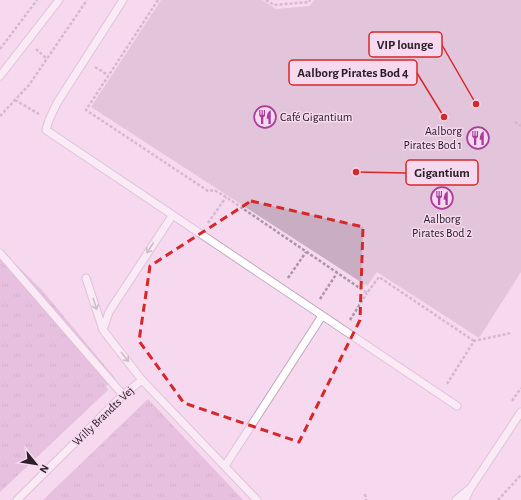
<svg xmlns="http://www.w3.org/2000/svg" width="521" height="500" viewBox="0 0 521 500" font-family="'Alegreya Sans',sans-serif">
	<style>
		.grass { fill: url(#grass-tufts) }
		.building { fill: #c9adc2 }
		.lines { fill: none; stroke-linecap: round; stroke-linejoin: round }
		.service-casing { stroke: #c5a8be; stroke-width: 9 }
		.path { stroke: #ac95a6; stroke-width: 2.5; stroke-dasharray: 3 2; stroke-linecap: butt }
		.service { stroke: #fff; stroke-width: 7 }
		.oneway { stroke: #a09b9e }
		.marked { fill: none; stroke: #d62828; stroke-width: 3; stroke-dasharray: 8 5; stroke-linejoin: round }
		.labels { text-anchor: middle; stroke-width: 3; stroke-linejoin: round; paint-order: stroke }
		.poi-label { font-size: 12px; fill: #2b2028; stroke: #f6d8ef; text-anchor: start }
		.street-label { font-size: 12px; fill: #2b2028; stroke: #f6d8ef }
		.leader { fill: none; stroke: #d62828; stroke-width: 1.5 }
		.callout-dot { fill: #d62828; stroke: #f6d8ef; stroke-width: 1.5 }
		.callout { fill: #f6d8ef; stroke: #d62828; stroke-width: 1.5 }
		.callout-label { font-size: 13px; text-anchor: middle; font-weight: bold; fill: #2b2028 }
	</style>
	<defs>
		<pattern id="grass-tufts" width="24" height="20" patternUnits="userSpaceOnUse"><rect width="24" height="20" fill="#d3a3c9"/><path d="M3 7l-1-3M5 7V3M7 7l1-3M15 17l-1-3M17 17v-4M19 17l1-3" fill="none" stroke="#ab84a3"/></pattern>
	</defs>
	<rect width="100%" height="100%" fill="#f6d8ef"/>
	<!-- grass -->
	<path class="grass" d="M0,249L42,290L115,378L106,386L108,390L0,492Z
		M148,399L243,500H43Z"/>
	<!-- building -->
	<path class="building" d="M161,0H262L276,9L310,6L314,0H521V272L479,338L377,272L367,286L91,107Z"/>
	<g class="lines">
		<!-- service casing -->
		<g class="service-casing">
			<path id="service" d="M123,0L57,103L49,120L46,130L457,406
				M0,76L59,0
				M172,216L109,312L103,330L142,380L257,500
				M0,253L123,395
				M86,278L103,330
				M225,466L322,316
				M17,500L123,395L142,380
				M456,500L468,490
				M465,500L470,489L521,412"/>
		</g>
		<!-- path -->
		<path class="path" d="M158,0L86,110L208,191L214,190L226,197L367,293L379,277L474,341
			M266,0L274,5L309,2L310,0
			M0,49L37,0
			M36,49L47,59
			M95,67L108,75
			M15,100L39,114
			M0,116L29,85L87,0
			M515,122L521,126
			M208,223L226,197
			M288,278L306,252
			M320,299L337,273
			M350,320L367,293
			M447,384L474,341L511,333
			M512,401L521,388
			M365,494L366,500
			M498,500L521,475"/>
		<!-- service -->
		<use href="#service" class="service"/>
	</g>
	<!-- one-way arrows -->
	<defs><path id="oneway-shaft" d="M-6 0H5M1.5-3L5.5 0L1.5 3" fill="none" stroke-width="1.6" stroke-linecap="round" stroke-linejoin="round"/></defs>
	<g class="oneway">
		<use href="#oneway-shaft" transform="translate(150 248) rotate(123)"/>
		<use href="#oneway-shaft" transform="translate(95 304) rotate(72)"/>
		<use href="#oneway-shaft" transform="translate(125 357) rotate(52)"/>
	</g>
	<!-- marked area -->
	<path d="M0 0H521V500H0ZM251,201L363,227L360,320L299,442L184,403L139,341L150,266Z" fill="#f6d8ef" fill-opacity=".55" fill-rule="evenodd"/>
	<path class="marked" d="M251,201L363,227L360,320L299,442L184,403L139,341L150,266Z"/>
	<!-- icons -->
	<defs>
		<g id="restaurant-ring" transform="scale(1.15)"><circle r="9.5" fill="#f6d8ef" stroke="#ab3c9a" stroke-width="1.5"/><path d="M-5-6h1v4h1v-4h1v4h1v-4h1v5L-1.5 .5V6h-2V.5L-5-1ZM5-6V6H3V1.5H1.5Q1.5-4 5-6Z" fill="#ab3c9a"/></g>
	</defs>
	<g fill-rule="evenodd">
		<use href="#restaurant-ring" x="265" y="117"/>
		<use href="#restaurant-ring" x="478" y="138"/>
		<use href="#restaurant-ring" x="442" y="198"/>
	</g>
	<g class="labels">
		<!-- poi labels -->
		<g class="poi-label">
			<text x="280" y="121">Café Gigantium</text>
			<text x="462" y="135" text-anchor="end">Aalborg<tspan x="462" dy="14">Pirates Bod 1</tspan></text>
			<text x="442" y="223" text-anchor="middle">Aalborg<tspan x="442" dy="14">Pirates Bod 2</tspan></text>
		</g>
		<!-- street labels -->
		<g class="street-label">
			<text transform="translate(103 416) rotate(-44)" y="4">Willy Brandts Vej</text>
		</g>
	</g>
	<!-- callouts -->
	<path class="leader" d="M476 104L442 45M444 117L417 73M356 172L406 173"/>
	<g class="callout-dot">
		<circle cx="476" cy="104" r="4"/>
		<circle cx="444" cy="117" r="4"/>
		<circle cx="356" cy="172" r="4"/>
	</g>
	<g class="callout">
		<rect x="369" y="32" width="73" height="25" rx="4"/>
		<rect x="289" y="60" width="128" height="25" rx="4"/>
		<rect x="406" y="160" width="72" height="25" rx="4"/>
	</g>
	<g class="callout-label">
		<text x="405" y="49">VIP lounge</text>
		<text x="353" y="77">Aalborg Pirates Bod 4</text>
		<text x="442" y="177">Gigantium</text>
	</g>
	<!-- north arrow -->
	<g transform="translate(36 464) rotate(120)" stroke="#f6d8ef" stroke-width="3" paint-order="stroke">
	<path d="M0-3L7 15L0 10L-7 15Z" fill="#2b2028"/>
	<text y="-6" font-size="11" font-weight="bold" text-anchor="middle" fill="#2b2028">N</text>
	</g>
</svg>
